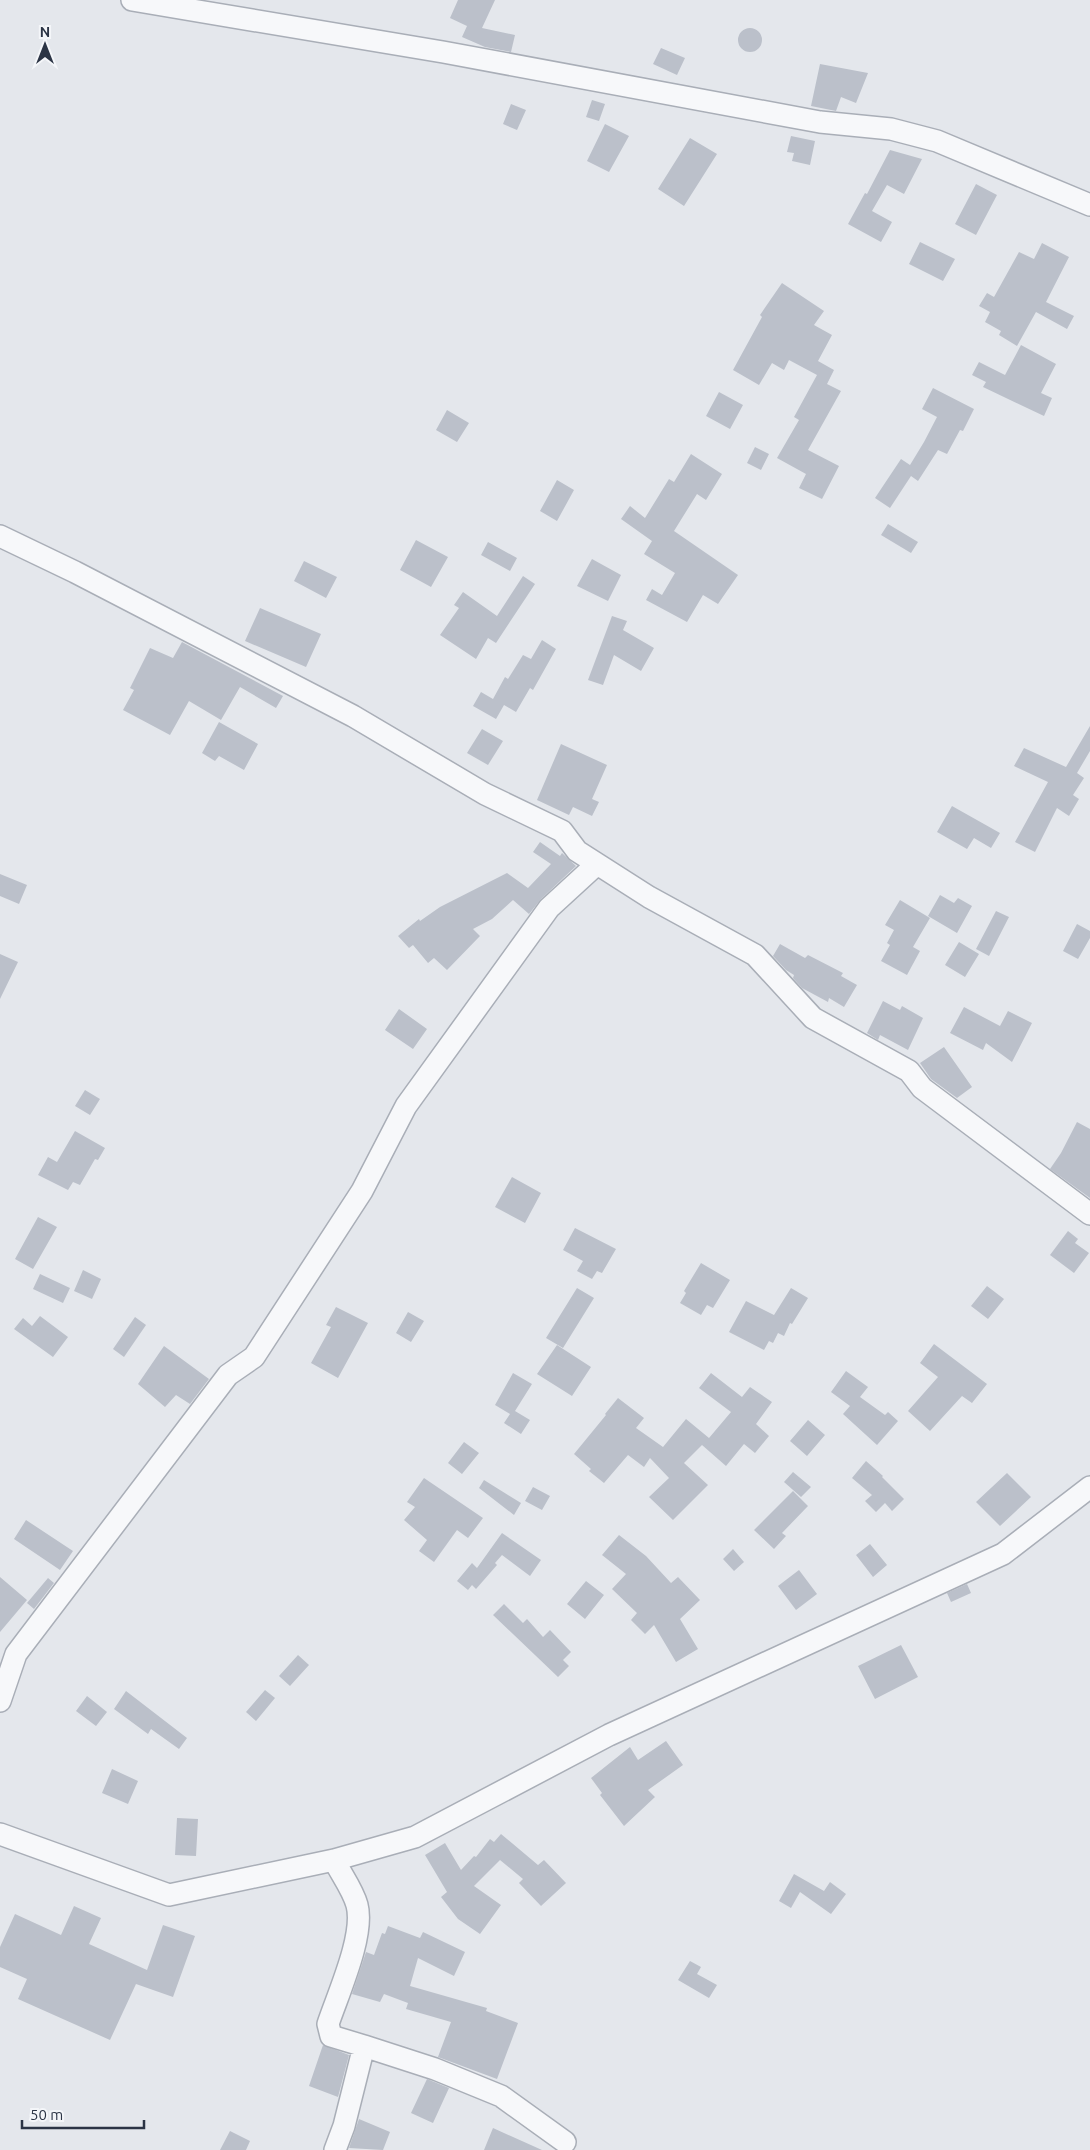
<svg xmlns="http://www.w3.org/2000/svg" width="1090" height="2150" viewBox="0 0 1090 2150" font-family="Ubuntu,sans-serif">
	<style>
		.building { fill: #bbc0ca }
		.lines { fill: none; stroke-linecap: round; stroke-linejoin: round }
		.minor-casing { stroke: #a9aeb7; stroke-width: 24 }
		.minor { stroke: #f7f8fa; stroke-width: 21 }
	</style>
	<rect width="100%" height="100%" fill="#e4e7ec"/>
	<!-- building -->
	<path class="building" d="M458,0H495L482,28L515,35L511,52L485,47L462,37L467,26L450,18Z
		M738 40a12 12 0 1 1 24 0a12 12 0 1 1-24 0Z
		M661,48L685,58L677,75L653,64Z
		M820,64L868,73L856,103L841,97L836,111L811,106Z
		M592,100L605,104L599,121L586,117Z
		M511,104L526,110L517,130L503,124Z
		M605,124L629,136L609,172L587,161Z
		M791,136L815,141L810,165L792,161L794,153L787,152Z
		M690,138L717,154L684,206L658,189Z
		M890,150L922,159L904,194L887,185L872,211L892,222L881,242L848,224L865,193L867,194Z
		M976,184L997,195L976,235L955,224Z
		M920,242L955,259L943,281L909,264Z
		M1042,243L1069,257L1046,302L1074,316L1067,329L1036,312L1017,346L999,335L1001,331L985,322L990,312L979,306L987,293L994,297L1019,252L1034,259Z
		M782,283L824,311L814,325L832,335L818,361L834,370L827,384L841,391L808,450L839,466L822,499L799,488L806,474L777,458L799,420L794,417L817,375L789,360L784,370L772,363L759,385L733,370L762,317L760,315Z
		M1021,345L1056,364L1041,393L1052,398L1044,416L983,387L986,382L972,375L979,362L1005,375Z
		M933,388L974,409L963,431L960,430L947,454L938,450L918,481L911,476L890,508L875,498L901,459L910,465L924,442L937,417L922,409Z
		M719,392L743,405L730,429L706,416Z
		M447,410L469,423L457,442L436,430Z
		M755,447L769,454L761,470L747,463Z
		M691,454L722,474L706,500L697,494L674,531L738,575L718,604L703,595L687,622L646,600L652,589L662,595L675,573L644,554L652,541L621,519L630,506L645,518L669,479L674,482Z
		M557,480L574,490L557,521L540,511Z
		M888,524L918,542L911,553L881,535Z
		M416,540L448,557L431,587L400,570Z
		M488,542L517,558L510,571L481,555Z
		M592,559L621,575L608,601L577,586Z
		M304,561L337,577L326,598L294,581Z
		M523,576L535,584L496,643L488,638L476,659L440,635L459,608L454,605L463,592L497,616Z
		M260,608L321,634L306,667L245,641Z
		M612,616L627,621L623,630L654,648L641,671L614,655L603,685L588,680Z
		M542,640L556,649L533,690L530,688L516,712L504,705L496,719L473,706L481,692L493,699L505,677L508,679L523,655L531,659Z
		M182,642L283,696L276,708L240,687L221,720L189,701L170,735L123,710L134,690L130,688L150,648L173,658Z
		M219,722L258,744L244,770L219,756L215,761L202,753Z
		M1090,726V751L1077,773L1084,778L1073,795L1079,799L1069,816L1057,808L1035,852L1015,842L1048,782L1014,766L1024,748L1066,767Z
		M482,729L503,741L488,765L467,753Z
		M561,744L607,765L592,799L599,802L592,816L573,807L569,815L537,800Z
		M952,806L1000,833L991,848L974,838L967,849L937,832Z
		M540,842L560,856L562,853L576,866L541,899L529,914L513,900L492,919L473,929L480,936L447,970L434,958L428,963L413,945L409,948L398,936L419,919L420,921L440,907L507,873L528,888L551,864L533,852Z
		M0,874L27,885L19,904L0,896Z
		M940,895L954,903L958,898L972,906L957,933L928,916Z
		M900,900L930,918L913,947L920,951L907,975L881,961L890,945L887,943L894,930L885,925Z
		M996,911L1009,917L989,956L976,949Z
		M1077,924L1090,931V938L1078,959L1063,951Z
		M959,942L979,954L965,977L945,965Z
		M780,944L805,958L808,955L843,973L841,976L857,985L844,1007L829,998L828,1002L802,988L793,978L794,975L786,970L773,956Z
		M0,954L18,962L0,999Z
		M883,1001L900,1010L902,1006L923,1018L908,1050L880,1035L878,1040L867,1033Z
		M964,1007L1000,1026L1008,1011L1032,1023L1012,1062L986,1043L983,1050L950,1033Z
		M399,1009L427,1029L413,1049L385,1030Z
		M944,1047L972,1087L957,1098L931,1079L920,1063Z
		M85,1090L100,1099L90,1115L75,1106Z
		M1077,1122L1090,1129V1198L1050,1169L1061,1153Z
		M75,1131L105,1148L98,1160L95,1159L80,1185L73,1182L68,1190L38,1175L48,1157L57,1162Z
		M512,1177L541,1193L525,1223L495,1207Z
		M38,1217L57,1227L33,1269L15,1259Z
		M575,1228L616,1249L602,1273L597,1271L592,1279L577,1271L583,1261L563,1250Z
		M1068,1231L1078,1239L1075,1243L1089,1253L1074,1273L1050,1255Z
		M701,1263L730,1280L713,1308L707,1305L701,1315L680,1303L686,1293L684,1291Z
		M83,1270L101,1279L92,1299L74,1291Z
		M40,1274L70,1288L63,1303L33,1289Z
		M987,1286L1004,1299L988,1319L971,1306Z
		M577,1288L594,1298L563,1348L546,1338Z
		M791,1288L808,1298L792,1324L790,1323L784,1336L778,1333L773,1343L769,1341L764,1350L729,1332L746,1301L774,1315Z
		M336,1307L368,1323L338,1378L311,1363L331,1327L326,1325Z
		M408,1312L424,1321L411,1342L396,1333Z
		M40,1316L68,1337L53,1357L14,1329L23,1318L32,1326Z
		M135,1317L146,1325L124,1357L113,1349Z
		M934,1344L987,1384L972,1403L962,1396L930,1431L908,1411L938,1377L920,1363Z
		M557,1345L591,1367L572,1396L537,1374Z
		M164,1346L209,1379L190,1404L176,1395L165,1407L138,1384Z
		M846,1371L868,1387L860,1397L885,1415L888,1412L898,1421L877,1445L843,1414L850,1406L831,1392Z
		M513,1373L532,1384L515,1411L530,1420L521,1434L504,1423L510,1414L495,1405Z
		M711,1373L742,1397L750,1387L772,1402L756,1424L769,1436L755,1453L744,1444L726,1466L702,1445L706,1441L684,1463L708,1485L673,1520L649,1497L669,1478L650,1458L644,1467L628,1455L604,1483L589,1471L591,1469L574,1454L606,1415L605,1414L618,1398L644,1418L636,1428L663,1447L686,1419L709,1438L731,1412L699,1388Z
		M808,1420L825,1435L807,1456L790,1441Z
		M464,1442L479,1453L462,1474L448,1463Z
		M866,1461L883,1476L882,1477L904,1499L892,1511L885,1503L876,1512L865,1501L872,1495L852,1478Z
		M793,1472L811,1487L801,1497L784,1482Z
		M1007,1473L1031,1497L1000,1526L976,1502Z
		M424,1478L483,1518L468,1538L457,1530L434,1562L419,1551L427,1540L404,1520L415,1507L407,1502Z
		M484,1480L521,1503L514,1515L479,1488Z
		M533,1487L550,1496L542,1510L525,1501Z
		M793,1491L808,1506L782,1533L786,1536L774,1549L754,1530Z
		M26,1520L73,1551L60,1570L14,1539Z
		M502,1533L541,1560L530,1576L502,1555L495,1563L497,1565L476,1589L472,1585L468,1590L457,1581L472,1563L477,1568Z
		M619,1535L646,1556L671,1583L678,1577L700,1600L680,1619L698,1649L676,1662L654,1625L645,1634L631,1620L637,1613L612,1589L626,1574L602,1555Z
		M870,1544L887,1565L873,1577L856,1555Z
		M733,1549L744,1562L734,1571L723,1559Z
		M799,1570L817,1594L796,1610L778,1586Z
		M0,1577L27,1600L0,1632Z
		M48,1578L54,1583L34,1609L27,1603Z
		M586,1581L604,1595L585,1619L567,1604Z
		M967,1584L971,1593L951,1602L947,1593Z
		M504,1604L523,1623L527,1619L543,1637L550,1630L571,1652L563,1660L569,1666L558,1677L493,1615Z
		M901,1645L918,1677L875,1699L858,1666Z
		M298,1655L309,1665L290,1686L279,1676Z
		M265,1690L275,1698L256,1721L246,1712Z
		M126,1691L187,1738L179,1749L151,1729L148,1734L114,1709Z
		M87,1696L107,1712L96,1726L76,1711Z
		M666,1741L683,1765L648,1790L655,1797L624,1826L600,1795L602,1793L591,1778L630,1747L638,1760Z
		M112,1769L138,1781L128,1804L102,1793Z
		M177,1818L198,1819L196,1856L175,1855Z
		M501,1834L538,1865L544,1860L566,1883L541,1906L519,1883L523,1879L500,1860L474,1886L501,1905L480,1934L458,1919L441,1897L447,1892L425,1855L445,1843L461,1870L474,1856L476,1857L490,1839L494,1842Z
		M794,1874L824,1891L830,1882L846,1894L831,1914L800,1892L791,1908L779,1901Z
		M74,1906L101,1918L89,1944L147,1970L163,1925L195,1936L173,1997L136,1984L110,2040L18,1999L27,1979L0,1967V1947L15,1914L61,1935Z
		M388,1926L420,1938L423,1932L465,1952L454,1976L418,1958L410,1986L487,2008L486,2011L518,2023L497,2079L438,2057L451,2022L406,2009L408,2003L384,1994L380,2002L352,1994L366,1952L374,1955L382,1933L385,1934Z
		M690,1961L701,1967L697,1974L717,1985L709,1998L678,1980Z
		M323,2045L349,2055L338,2097L309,2086Z
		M427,2079L449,2088L433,2123L411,2113Z
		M359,2119L390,2132L383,2150L349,2148Z
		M493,2128L542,2150H484Z
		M230,2131L250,2141L246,2150H220Z"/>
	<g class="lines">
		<!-- minor casing -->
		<g class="minor-casing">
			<path id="minor" d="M132,0L443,52L820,122L891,129L937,141L1090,205
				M0,536L75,572L353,716L485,794L562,831L577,851L649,897L755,955L813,1018L909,1071L922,1088L1090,1214
				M0,1701L16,1654L228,1375L254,1357L362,1191L406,1106L549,908L597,864
				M0,1834L169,1895L334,1860L415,1837L609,1735L1003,1554L1090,1487
				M334,1860C341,1874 353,1890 357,1905C365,1935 338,1994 328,2024L331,2036L364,2046L344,2126L335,2150
				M364,2046L435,2069L501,2096L565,2142"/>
		</g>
		<!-- minor -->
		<use href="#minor" class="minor"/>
	</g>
	<!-- north arrow -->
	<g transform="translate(45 45)" stroke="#f4f6f9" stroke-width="4" paint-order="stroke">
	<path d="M0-4L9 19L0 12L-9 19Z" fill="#2b3445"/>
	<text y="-8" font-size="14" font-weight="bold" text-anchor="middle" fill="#2b3445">N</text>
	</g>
	<!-- scale -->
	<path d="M22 2120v8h122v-8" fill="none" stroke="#2b3445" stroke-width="2.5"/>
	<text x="30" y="2120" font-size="15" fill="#2b3445" stroke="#f4f6f9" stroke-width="4" paint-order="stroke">50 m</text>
</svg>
